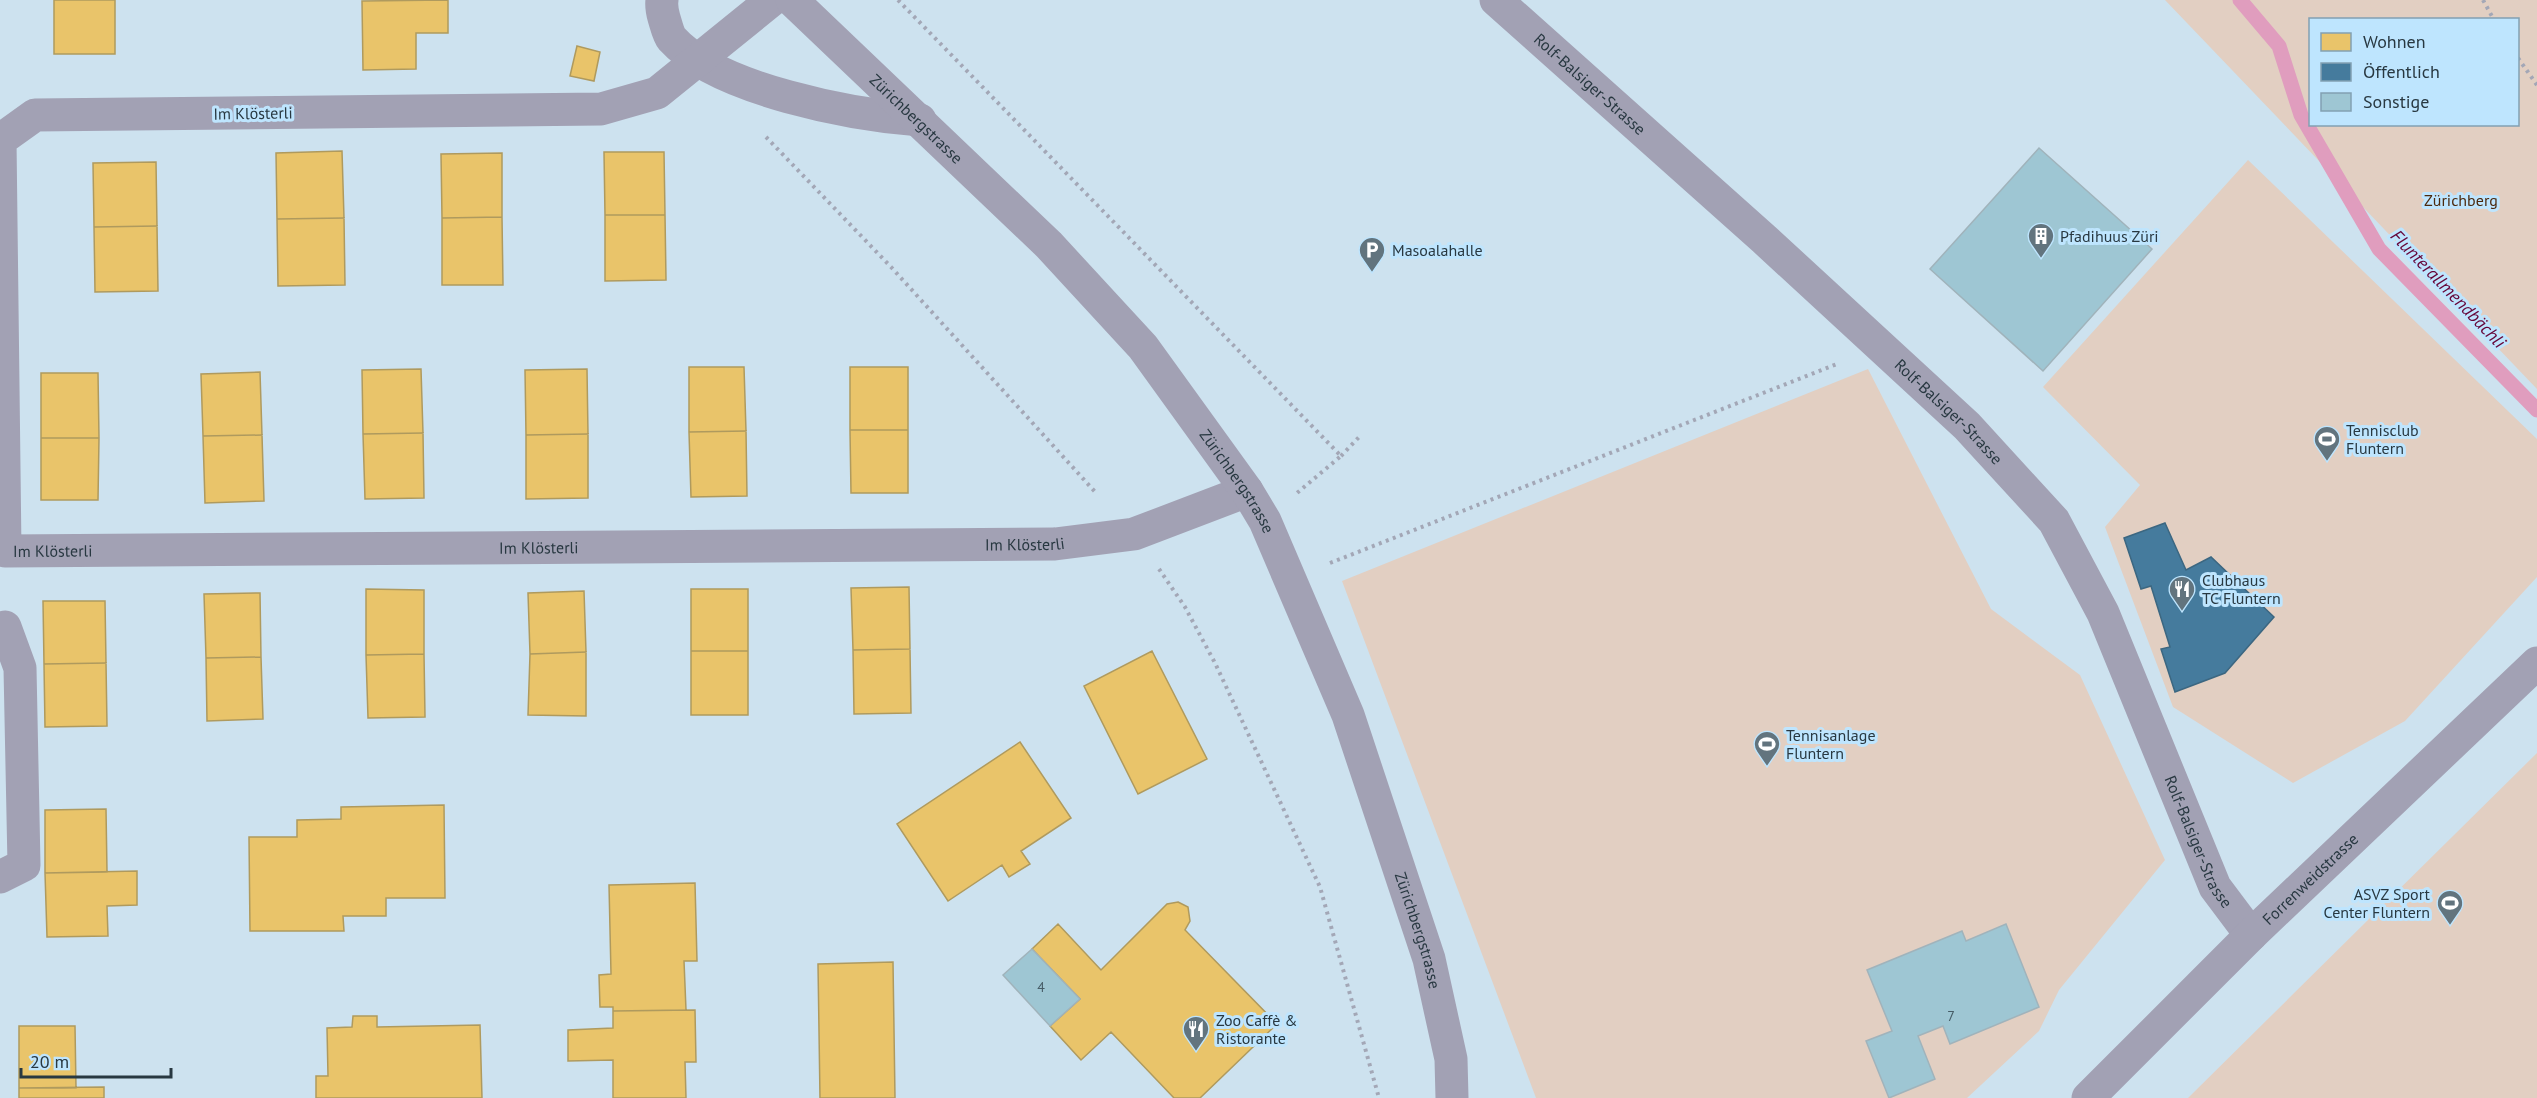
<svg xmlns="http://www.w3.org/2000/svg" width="2537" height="1098" viewBox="0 0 2537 1098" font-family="'PT Sans',sans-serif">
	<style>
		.green { fill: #e2cfc2; fill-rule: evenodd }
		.homes { fill: #e9c46a; stroke: #af9a5e; stroke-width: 1.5 }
		.public { fill: #457b9d; stroke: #3c6781; stroke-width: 1.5 }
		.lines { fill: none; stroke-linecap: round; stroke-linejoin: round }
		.stream { stroke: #e09dbe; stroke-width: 15 }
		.building { fill: #9ec6d3; stroke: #a0b3bb; stroke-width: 1.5 }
		.path { stroke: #a3a7b6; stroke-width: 4; stroke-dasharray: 3 4.5; stroke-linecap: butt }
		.minor { stroke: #a2a1b4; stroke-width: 33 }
		.labels { text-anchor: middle; stroke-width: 6; stroke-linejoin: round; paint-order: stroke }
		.number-label { font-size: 14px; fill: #465c66 }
		.street-label { font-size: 16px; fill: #283841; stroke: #bee5fe }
		.park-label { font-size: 16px; fill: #4c290d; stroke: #bee5fe }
		.poi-label { font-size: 16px; fill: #283841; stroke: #bee5fe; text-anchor: start }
		.water-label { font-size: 18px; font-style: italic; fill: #650538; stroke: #bee5fe }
	</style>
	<rect width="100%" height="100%" fill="#cde2ef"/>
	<!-- green -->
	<path class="green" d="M2165,0H2537V389ZM2310,20H2518V124H2310Z
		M2248,160L2537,439V577L2405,721L2293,783L2173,707L2105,527L2140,485L2043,387Z
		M1868,369L1991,609L2080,675L2165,860L2059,990L2039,1031L1967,1098H1536L1342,581Z
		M2537,753V1098H2188Z"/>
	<!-- homes -->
	<path class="homes" d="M54,0H115V54H54Z
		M448,0V33H416V69L363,70L362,1Z
		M577,46L600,52L594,81L570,76Z
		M342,151L344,218L277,219L276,153Z
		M604,152H664L665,215H605Z
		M502,153V217L442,218L441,154Z
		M156,162L157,226L94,227L93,163Z
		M605,215H665L666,280L605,281Z
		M502,217L503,285H442V218Z
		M344,218L345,285L278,286L277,219Z
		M157,226L158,291L95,292L94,227Z
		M689,367H744L746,431L689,432Z
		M850,367H908V430H850Z
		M421,369L423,433L363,434L362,370Z
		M587,369L588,434L526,435L525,370Z
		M260,372L262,435L203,436L201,374Z
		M41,373H98L99,438H41Z
		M850,430H908V493H851Z
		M746,431L747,496L691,497L689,432Z
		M423,433L424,498L365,499L363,434Z
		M588,434V498L526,499V435Z
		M262,435L264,501L205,503L203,436Z
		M41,438H99L98,500H41Z
		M909,587L910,649L853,650L851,588Z
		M366,589L424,590V654L366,655Z
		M691,589H748V651H691Z
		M584,591L586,652L530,654L528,593Z
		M260,593L261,657L206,658L204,594Z
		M43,601H105L106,663L44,664Z
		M910,649L911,713L854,714L853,650Z
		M691,651H748V715H691Z
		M1152,651L1207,759L1138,794L1084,686Z
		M586,652V716L528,715L530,654Z
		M424,654L425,717L368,718L366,655Z
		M261,657L263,719L207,721L206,658Z
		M106,663L107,726L45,727L44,664Z
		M1020,742L1071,818L1021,851L1030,864L1009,877L1002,865L948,901L897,824Z
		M444,805L445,898H386V916H343L344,931H250L249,837H297V820L341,819V807Z
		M106,809L107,872L45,873V810Z
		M137,871V905L107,906L108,936L47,937L45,873Z
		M695,883L697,961H684L686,1010L613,1011V1007H600L599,975L611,974L609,885Z
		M1178,902L1188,907L1190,921L1185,930L1277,1024L1200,1098H1174L1111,1032L1081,1060L1050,1026L1080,999L1032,949L1058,924L1101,970L1167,904Z
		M893,962L895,1098H820L818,964Z
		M695,1010L696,1062H685L686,1098H613V1060L568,1061V1030L613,1028V1011Z
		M353,1016H377V1027L480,1025L482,1098H316V1076H328L327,1028L352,1027Z
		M19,1026H75L76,1088H19Z
		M104,1087V1098H19V1088Z"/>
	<!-- public -->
	<path class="public" d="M2165,523L2186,570L2211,557L2274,617L2225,673L2175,692L2161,649L2170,647L2151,586L2141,589L2124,538Z"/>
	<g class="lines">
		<!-- stream -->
		<path class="stream" d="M2240,0L2279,46L2301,115L2379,249L2537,410"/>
	</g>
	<!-- building -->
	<path class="building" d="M2039,148L2152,249L2043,371L1930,269Z
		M2006,924L2039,1007L1950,1044L1943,1026L1918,1036L1935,1079L1889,1098L1866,1041L1892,1031L1867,970L1962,931L1966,941Z
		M1032,949L1080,999L1050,1026L1003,975Z"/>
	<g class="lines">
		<!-- path -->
		<path class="path" d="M898,0L1341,456L1297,493
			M2483,0L2494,20
			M2518,58L2537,85
			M766,137L891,267L1097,494
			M1341,456L1361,435
			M1330,563L1837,364
			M1159,569L1185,607L1215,663L1320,887L1379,1098"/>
		<!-- minor -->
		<g class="minor">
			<path d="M662,0C661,7 662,11 664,18C666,24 668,34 672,39C718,90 853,115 920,120"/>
			<path id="s1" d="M772,0L657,93L601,109L35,115L0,140L5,551L1055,544L1134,534L1247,491"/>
			<path id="s2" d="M792,0L1049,245L1143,347L1247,491L1265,521L1348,715L1429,959L1451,1059L1452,1098"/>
			<path id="s3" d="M1496,0L1764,239L1967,426L2054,521L2103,613L2215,887L2251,935"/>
			<path d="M0,877L24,865L20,668L5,627"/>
			<path id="s4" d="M2088,1098L2251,935L2537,663"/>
		</g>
	</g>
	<!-- icons -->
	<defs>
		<g id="building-pin" transform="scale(1.35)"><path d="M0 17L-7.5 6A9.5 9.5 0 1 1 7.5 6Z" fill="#62747e" stroke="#bee5fe"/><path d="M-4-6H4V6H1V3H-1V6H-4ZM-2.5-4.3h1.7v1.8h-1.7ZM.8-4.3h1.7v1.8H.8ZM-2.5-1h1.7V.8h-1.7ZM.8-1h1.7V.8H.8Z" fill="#fff"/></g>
		<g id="parking-pin" transform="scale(1.35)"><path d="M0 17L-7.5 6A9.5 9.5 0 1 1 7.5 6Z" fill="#62747e" stroke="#bee5fe"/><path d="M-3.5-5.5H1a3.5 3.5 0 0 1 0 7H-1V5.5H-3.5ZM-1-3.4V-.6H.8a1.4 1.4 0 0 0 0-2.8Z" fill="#fff"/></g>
		<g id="stadium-pin" transform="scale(1.35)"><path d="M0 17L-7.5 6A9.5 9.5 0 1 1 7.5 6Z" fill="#62747e" stroke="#bee5fe"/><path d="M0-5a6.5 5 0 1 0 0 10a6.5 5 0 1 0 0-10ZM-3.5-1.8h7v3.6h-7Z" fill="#fff"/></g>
		<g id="restaurant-pin" transform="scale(1.35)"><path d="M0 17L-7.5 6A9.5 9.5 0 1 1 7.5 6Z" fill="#62747e" stroke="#bee5fe"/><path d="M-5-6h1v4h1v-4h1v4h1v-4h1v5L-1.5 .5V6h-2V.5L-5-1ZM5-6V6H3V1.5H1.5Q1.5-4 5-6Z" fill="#fff"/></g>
	</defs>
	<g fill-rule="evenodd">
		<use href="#building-pin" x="2041" y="236"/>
		<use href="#parking-pin" x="1372" y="250"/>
		<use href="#stadium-pin" x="2327" y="439"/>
		<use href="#restaurant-pin" x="2182" y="589"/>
		<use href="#stadium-pin" x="1767" y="744"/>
		<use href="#stadium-pin" x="2450" y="903"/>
		<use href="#restaurant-pin" x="1196" y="1029"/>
	</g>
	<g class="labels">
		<!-- number labels -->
		<g class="number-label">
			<text x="1041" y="992">4</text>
			<text x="1951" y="1021">7</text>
		</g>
		<!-- street labels -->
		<g class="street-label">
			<text dy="6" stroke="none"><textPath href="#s3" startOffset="126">Rolf-Balsiger-Strasse</textPath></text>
			<text transform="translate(253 113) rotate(-1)" y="6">Im Klösterli</text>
			<text dy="6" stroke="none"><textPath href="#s2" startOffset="172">Zürichbergstrasse</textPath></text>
			<text dy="6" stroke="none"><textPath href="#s3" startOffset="612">Rolf-Balsiger-Strasse</textPath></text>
			<text dy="6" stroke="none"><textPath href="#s2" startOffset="658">Zürichbergstrasse</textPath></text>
			<text dy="6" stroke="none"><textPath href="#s1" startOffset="2246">Im Klösterli</textPath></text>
			<text dy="6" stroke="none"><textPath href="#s1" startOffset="1760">Im Klösterli</textPath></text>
			<text dy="6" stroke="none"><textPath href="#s1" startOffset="1274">Im Klösterli</textPath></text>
			<text dy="6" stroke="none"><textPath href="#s3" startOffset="1116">Rolf-Balsiger-Strasse</textPath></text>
			<text dy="6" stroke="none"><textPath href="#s4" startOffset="312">Forrenweidstrasse</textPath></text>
			<text dy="6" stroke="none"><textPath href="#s2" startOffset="1144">Zürichbergstrasse</textPath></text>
		</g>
		<!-- park labels -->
		<g class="park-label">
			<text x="2461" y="206">Zürichberg</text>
		</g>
		<!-- poi labels -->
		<g class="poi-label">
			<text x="2060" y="242">Pfadihuus Züri</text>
			<text x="1392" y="256">Masoalahalle</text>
			<text x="2346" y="436">Tennisclub<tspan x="2346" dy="18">Fluntern</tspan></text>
			<text x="2202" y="586">Clubhaus<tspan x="2202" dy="18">TC Fluntern</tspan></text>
			<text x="1786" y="741">Tennisanlage<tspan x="1786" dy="18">Fluntern</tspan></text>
			<text x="2430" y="900" text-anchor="end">ASVZ Sport<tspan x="2430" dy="18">Center Fluntern</tspan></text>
			<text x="1216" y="1026">Zoo Caffè &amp;<tspan x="1216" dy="18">Ristorante</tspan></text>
		</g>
		<!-- water labels -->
		<g class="water-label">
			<text transform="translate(2448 289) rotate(46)" y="6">Flunterallmendbächli</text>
		</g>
	</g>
	<!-- legend -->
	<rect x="2309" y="18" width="210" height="108" fill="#bee5fe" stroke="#82a0b2" stroke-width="1.5"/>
	<rect x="2321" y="33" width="30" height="18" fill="#e9c46a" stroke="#82a0b2" stroke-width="1.5"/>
	<text x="2363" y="48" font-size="18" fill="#283841">Wohnen</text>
	<rect x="2321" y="63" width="30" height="18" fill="#457b9d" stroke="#82a0b2" stroke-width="1.5"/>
	<text x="2363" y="78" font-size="18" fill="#283841">Öffentlich</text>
	<rect x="2321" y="93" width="30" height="18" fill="#9ec6d3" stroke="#82a0b2" stroke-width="1.5"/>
	<text x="2363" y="108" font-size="18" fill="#283841">Sonstige</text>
	<!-- scale -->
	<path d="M21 1068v9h150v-9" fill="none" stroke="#283841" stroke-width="3"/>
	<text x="30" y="1068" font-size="18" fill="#283841" stroke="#bee5fe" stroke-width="4.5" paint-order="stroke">20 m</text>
</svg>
